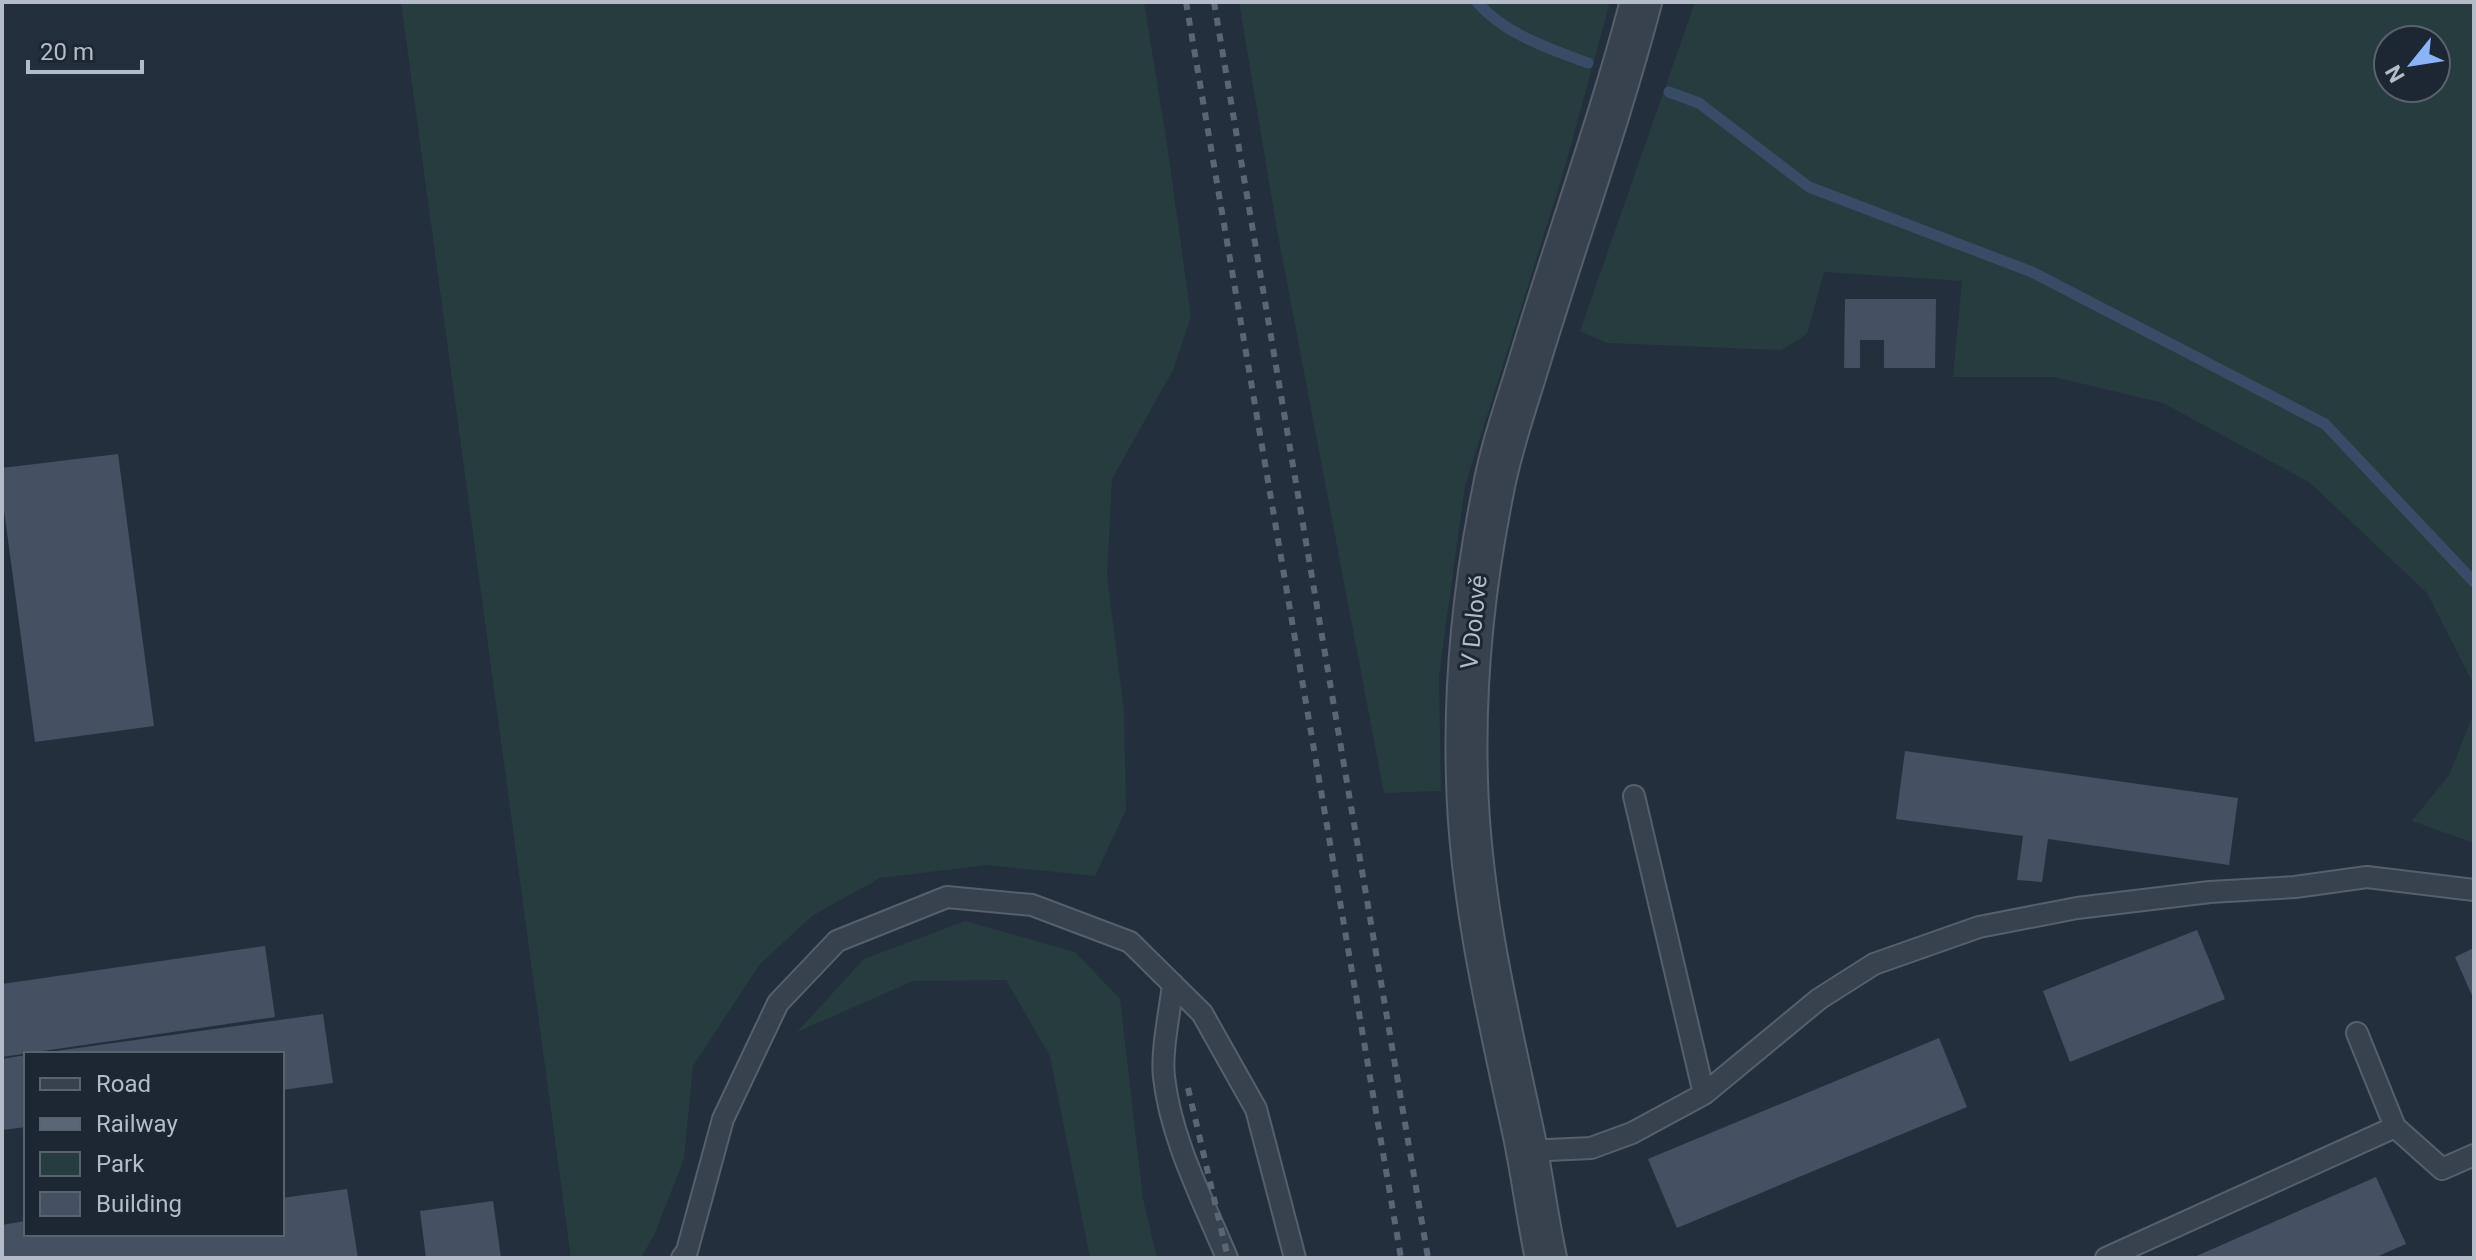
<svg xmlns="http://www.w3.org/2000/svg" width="2476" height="1260" viewBox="0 0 2476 1260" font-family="Roboto,sans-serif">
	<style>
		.green { fill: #263c3f; fill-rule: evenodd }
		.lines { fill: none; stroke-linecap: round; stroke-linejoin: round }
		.stream { stroke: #394c67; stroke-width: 11 }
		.building { fill: #455162 }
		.lane-casing { stroke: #565f6c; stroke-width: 24 }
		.street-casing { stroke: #565f6c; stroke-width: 44 }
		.lane { stroke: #38414e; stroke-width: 20 }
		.street { stroke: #38414e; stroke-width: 40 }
		.rail { stroke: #5a6575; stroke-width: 6; stroke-dasharray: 8 8; stroke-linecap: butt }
		.labels { text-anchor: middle; stroke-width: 6; stroke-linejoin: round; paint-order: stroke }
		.street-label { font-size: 24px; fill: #b4bcc9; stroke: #1d2633 }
	</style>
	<rect width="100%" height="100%" fill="#242f3e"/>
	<!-- green -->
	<path class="green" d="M401,2H1144L1167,144L1191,317L1173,370L1112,479L1107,575L1124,711L1126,810L1095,876L987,865L880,878L812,916L760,964L693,1066L684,1159L654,1235L641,1258H571Z
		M1239,2H1610L1563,174L1465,486L1439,675L1441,791L1384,793L1277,230Z
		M1695,2H2474V685L2427,593L2309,482L2163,403L2054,377H1953L1962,281L1824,272L1807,334L1781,350L1607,343L1580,331ZM2388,40H2436V88H2388Z
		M2474,713V843L2412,821L2449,775Z
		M965,921L1075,952L1120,999L1143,1199L1157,1258H1090L1050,1056L1006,980L913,981L797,1032L864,959Z"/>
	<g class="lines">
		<!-- stream -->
		<path class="stream" d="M1477,2C1506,35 1548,48 1588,63
			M1669,92L1699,103L1809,187L2032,272L2325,424L2474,582"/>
	</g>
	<!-- building -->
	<path class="building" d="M1845,299H1936L1935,368H1884V340H1860V368H1844Z
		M118,454L154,726L35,742L2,495V468Z
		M1905,751L2238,798L2229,865L2048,839L2042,882L2017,880L2023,836L1896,819Z
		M2197,930L2225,999L2070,1062L2043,991Z
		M265,946L275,1017L2,1057V984Z
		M2474,948V1000L2455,957Z
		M323,1014L333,1083L282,1090V1054H49V1052Z
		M1939,1038L1967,1107L1677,1228L1648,1159Z
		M26,1055V1127L2,1130V1059Z
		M2376,1177L2406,1244L2374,1258H2192Z
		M347,1189L358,1258H2V1225L26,1221V1234H282V1198Z
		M493,1201L501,1258H426L420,1211Z"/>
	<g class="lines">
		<!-- lane casing -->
		<g class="lane-casing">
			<path id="lane" d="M1634,796L1704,1094
				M1173,984C1170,1011 1161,1051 1164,1077C1171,1140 1203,1200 1227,1258
				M2357,1033L2395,1127L2442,1169L2474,1155
				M1527,1151L1591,1148L1632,1133L1704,1094L1819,999L1874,964L1979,927L2077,908L2210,892L2295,887L2367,877L2474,890
				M682,1258L687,1251L723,1119L778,1003L837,941L947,897L1032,905L1130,942L1202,1013L1256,1109L1295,1258
				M2106,1258L2395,1127"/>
		</g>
		<!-- street casing -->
		<g class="street-casing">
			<path id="street" d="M1546,1258C1537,1216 1532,1173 1523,1131C1498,1016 1470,898 1467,780C1464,683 1474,585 1493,491C1501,447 1517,403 1530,360C1566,241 1609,123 1641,2"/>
		</g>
		<!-- lane -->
		<use href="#lane" class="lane"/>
		<!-- street -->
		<use href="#street" class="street"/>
		<!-- rail -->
		<path class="rail" d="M1186,2L1401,1258
			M1214,2L1428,1258
			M1188,1088L1228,1258"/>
	</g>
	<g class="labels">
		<!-- street labels -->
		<g class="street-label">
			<text transform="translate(1474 622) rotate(-84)" y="8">V Dolově</text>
		</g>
	</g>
	<!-- border -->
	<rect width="2476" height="1260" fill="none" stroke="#b4bcc9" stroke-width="8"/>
	<!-- legend -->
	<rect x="24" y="1052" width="260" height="184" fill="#1d2633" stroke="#59626f" stroke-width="2"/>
	<rect x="40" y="1078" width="40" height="12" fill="#38414e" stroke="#59626f" stroke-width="2"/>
	<text x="96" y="1092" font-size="24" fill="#b4bcc9">Road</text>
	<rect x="40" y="1118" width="40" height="12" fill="#5a6575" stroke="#59626f" stroke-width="2"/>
	<text x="96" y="1132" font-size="24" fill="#b4bcc9">Railway</text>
	<rect x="40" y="1152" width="40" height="24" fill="#263c3f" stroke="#59626f" stroke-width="2"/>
	<text x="96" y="1172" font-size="24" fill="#b4bcc9">Park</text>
	<rect x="40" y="1192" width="40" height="24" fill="#455162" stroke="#59626f" stroke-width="2"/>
	<text x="96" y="1212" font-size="24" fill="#b4bcc9">Building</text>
	<!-- north arrow -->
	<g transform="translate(2412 64) rotate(240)"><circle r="38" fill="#1d2633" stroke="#59626f" stroke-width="2"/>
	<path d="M0-6L14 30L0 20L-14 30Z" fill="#8ab4f8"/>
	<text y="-12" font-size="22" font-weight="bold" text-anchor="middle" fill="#b4bcc9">N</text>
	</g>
	<!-- scale -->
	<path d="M28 60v12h114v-12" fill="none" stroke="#b4bcc9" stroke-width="4"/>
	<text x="40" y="60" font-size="24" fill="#b4bcc9" stroke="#1d2633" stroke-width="6" paint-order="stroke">20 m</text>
</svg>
